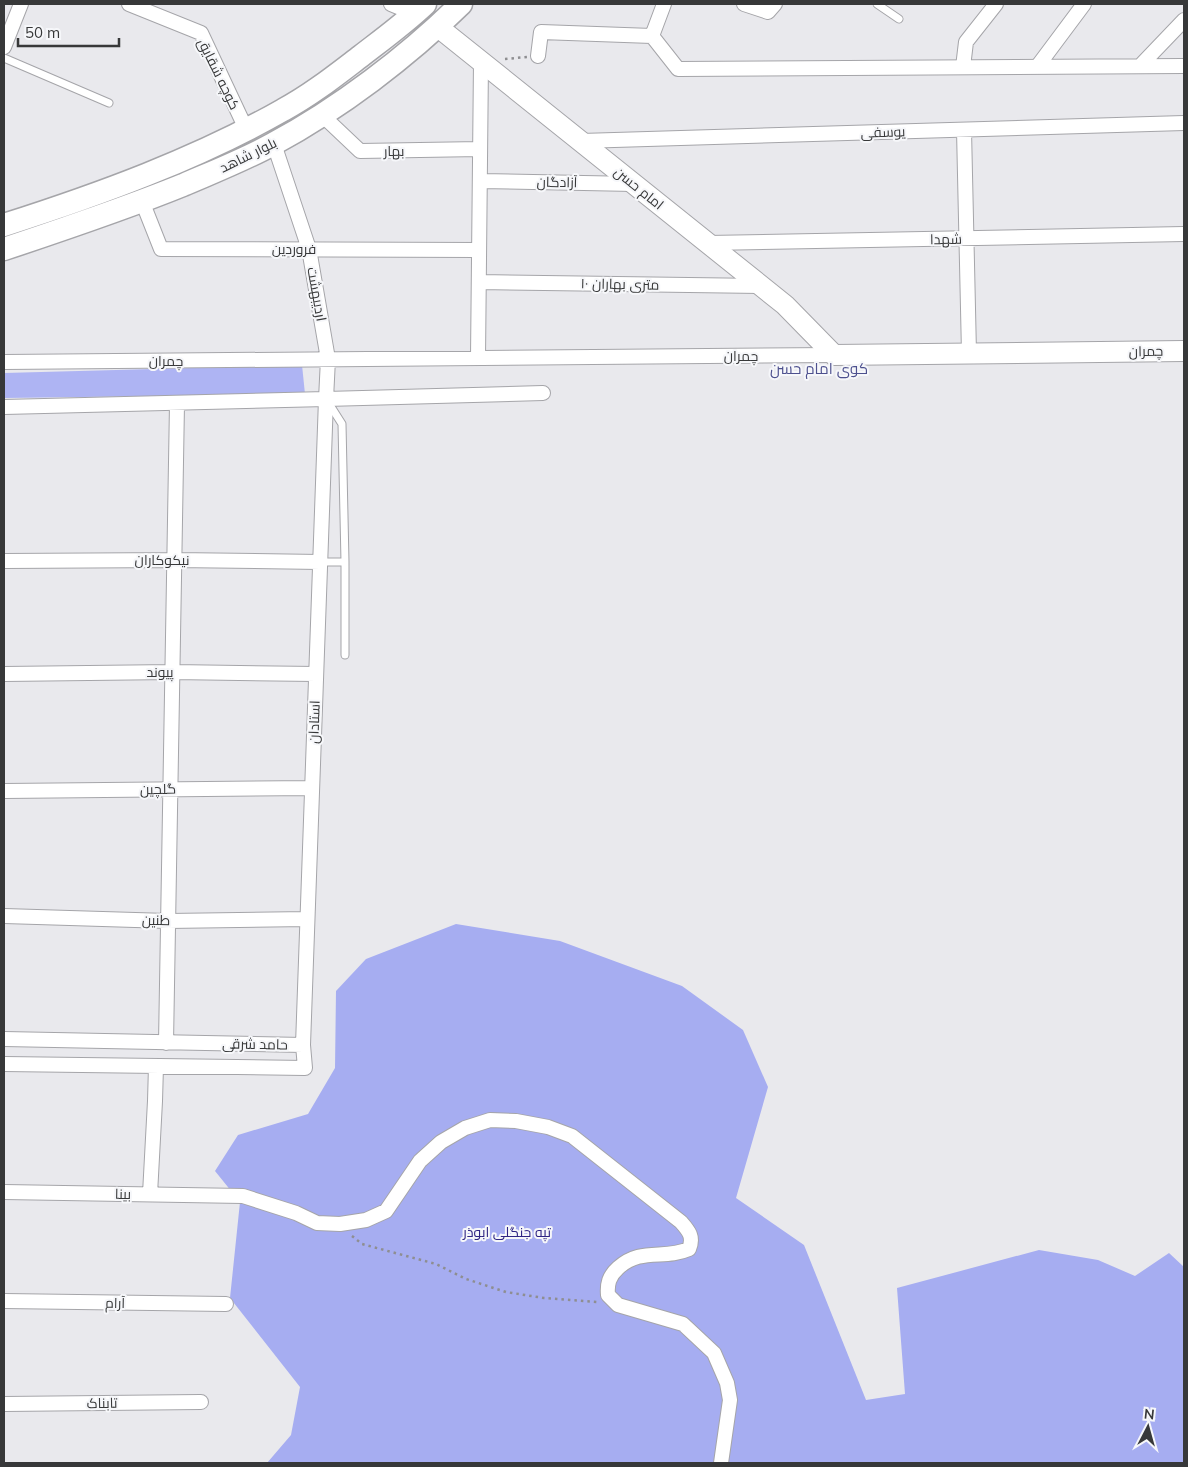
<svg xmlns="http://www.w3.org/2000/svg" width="1188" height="1467" viewBox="0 0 1188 1467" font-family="Mulish,Cairo,sans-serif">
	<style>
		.green { fill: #aeb4f3 }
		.forest { fill: #a6adf1 }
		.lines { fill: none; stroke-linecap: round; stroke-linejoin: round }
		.lane-casing { stroke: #a5a5a9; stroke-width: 9 }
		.street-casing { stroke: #a5a5a9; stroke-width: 16 }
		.secondary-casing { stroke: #a5a5a9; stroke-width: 22 }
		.primary-casing { stroke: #a5a5a9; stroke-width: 25 }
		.path { stroke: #8e8e91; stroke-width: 2.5; stroke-dasharray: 2.5 4; stroke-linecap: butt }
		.lane { stroke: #fff; stroke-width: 7 }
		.street { stroke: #fff; stroke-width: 14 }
		.secondary { stroke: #fff; stroke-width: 20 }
		.primary { stroke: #fff; stroke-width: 22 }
		.labels { text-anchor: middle; stroke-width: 4; stroke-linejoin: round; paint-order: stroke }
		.street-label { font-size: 14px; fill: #373839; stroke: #f6f7fa }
		.park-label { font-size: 14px; fill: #2e2483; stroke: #f6f7fa }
		.neighbourhood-label { font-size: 15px; fill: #4d508e; stroke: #f6f7fa }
	</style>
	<rect width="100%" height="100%" fill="#e9e9ed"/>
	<!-- green -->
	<path class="green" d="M302,365L305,394L4,398V373Z"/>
	<!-- forest -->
	<path class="forest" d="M456,924L560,941L682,986L743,1030L768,1087L736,1198L804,1245L866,1400L905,1394L897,1288L1039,1250L1098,1260L1135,1276L1169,1253L1184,1267V1463H267L291,1435L300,1387L230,1298L240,1202L215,1171L238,1135L308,1114L335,1068L336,991L366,959Z"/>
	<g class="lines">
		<!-- lane casing -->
		<g class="lane-casing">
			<path id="lane" d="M877,4L899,19
				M4,58L109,103
				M328,402L342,424L345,562V655
				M320,562H345"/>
		</g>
		<!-- street casing -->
		<g class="street-casing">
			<path id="street" d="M129,4L201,33L246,129
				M391,4L415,14
				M744,4L768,12L775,4
				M652,36L664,4
				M4,47L21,4
				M538,56L541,32L652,36L678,69L1183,66
				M1140,66L1184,20
				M963,67L966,42L996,4
				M1037,67L1084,4
				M322,115L360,151L480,149
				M964,130L969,353
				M581,141L1184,123
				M480,181L634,184
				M142,201L161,249L479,250
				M708,243L1184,234
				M479,282L761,286
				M478,358L481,62
				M4,362L834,355
				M4,407L326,399L328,359L309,249L274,144
				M4,561L175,560L320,562
				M4,674L173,672L316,674
				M4,791L312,788
				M4,916L168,921L307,919
				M4,1039L303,1045
				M166,1043L177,404
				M4,1064L305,1068L303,1045L326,399L543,393
				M4,1192L243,1196L296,1213L317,1223L340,1224L366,1220L386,1211L420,1161L441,1142L465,1128L490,1120L516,1121L548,1127L572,1136L681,1222C689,1231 694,1237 689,1249C664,1260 641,1247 618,1268C609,1276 607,1284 608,1295L618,1305L683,1324L714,1353L727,1383L730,1400L721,1463
				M150,1194L155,1101L156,1066
				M4,1301L226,1304
				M4,1404L201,1402"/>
		</g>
		<!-- secondary casing -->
		<g class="secondary-casing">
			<path id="secondary" d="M438,27L785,305L834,355L1184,351"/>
		</g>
		<!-- primary casing -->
		<g class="primary-casing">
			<path id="primary" d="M4,225C98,195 197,159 283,110C311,95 336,75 361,56C383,39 405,23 425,4
				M4,249C64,229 124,209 183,185C213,172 244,160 273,144C340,108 407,57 461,4"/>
		</g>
		<!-- path -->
		<path class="path" d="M505,59L527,57
			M352,1236L362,1244L436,1264L466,1279L506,1292L544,1298L597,1302"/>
		<!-- lane -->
		<use href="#lane" class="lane"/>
		<!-- street -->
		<use href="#street" class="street"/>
		<!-- secondary -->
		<use href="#secondary" class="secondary"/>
		<!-- primary -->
		<use href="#primary" class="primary"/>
	</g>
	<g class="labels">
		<!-- street labels -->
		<g class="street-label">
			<text transform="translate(219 74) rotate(64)" y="5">کوچه شقایق</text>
			<text transform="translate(883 132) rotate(-2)" y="5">یوسفی</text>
			<text transform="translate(394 151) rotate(-1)" y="5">بهار</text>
			<text transform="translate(248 155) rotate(-26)" y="5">بلوار شاهد</text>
			<text transform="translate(557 182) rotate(1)" y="5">آزادگان</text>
			<text transform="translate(639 188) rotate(39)" y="5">امام حسن</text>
			<text transform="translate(946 239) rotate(-1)" y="5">شهدا</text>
			<text x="294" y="254">فروردین</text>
			<text transform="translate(620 284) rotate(1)" y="5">۱۰ متری بهاران</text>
			<text transform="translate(317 294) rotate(80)" y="5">اردیبهشت</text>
			<text transform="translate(1146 351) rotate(-1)" y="5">چمران</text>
			<text x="741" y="361">چمران</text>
			<text x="166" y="366">چمران</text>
			<text x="162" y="565">نیکوکاران</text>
			<text x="160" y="677">پیوند</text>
			<text transform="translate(314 722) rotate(-88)" y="5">استادان</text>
			<text transform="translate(158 789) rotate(-1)" y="5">گلچین</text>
			<text transform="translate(156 920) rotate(1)" y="5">طنین</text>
			<text transform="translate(255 1044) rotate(1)" y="5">حامد شرقی</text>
			<text transform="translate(123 1194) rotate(1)" y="5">بینا</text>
			<text transform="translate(115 1303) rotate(1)" y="5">آرام</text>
			<text transform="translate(102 1403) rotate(-1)" y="5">تابناک</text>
		</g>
		<!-- park labels -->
		<g class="park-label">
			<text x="507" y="1237">تپه جنگلی ابوذر</text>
		</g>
		<!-- neighbourhood labels -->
		<g class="neighbourhood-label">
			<text x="819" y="374">کوی امام حسن</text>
		</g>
	</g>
	<!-- border -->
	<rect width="1188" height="1467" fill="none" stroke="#373839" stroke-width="10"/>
	<!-- north arrow -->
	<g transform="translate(1148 1427) rotate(6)" stroke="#f6f7fa" stroke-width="4" paint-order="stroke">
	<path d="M0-4L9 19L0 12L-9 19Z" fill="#373839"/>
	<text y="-8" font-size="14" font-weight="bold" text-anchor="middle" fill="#373839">N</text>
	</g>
	<!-- scale -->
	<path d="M18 38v8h101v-8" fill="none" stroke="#373839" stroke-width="2.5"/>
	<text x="25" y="38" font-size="15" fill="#373839" stroke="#f6f7fa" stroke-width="4" paint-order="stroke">50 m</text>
</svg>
